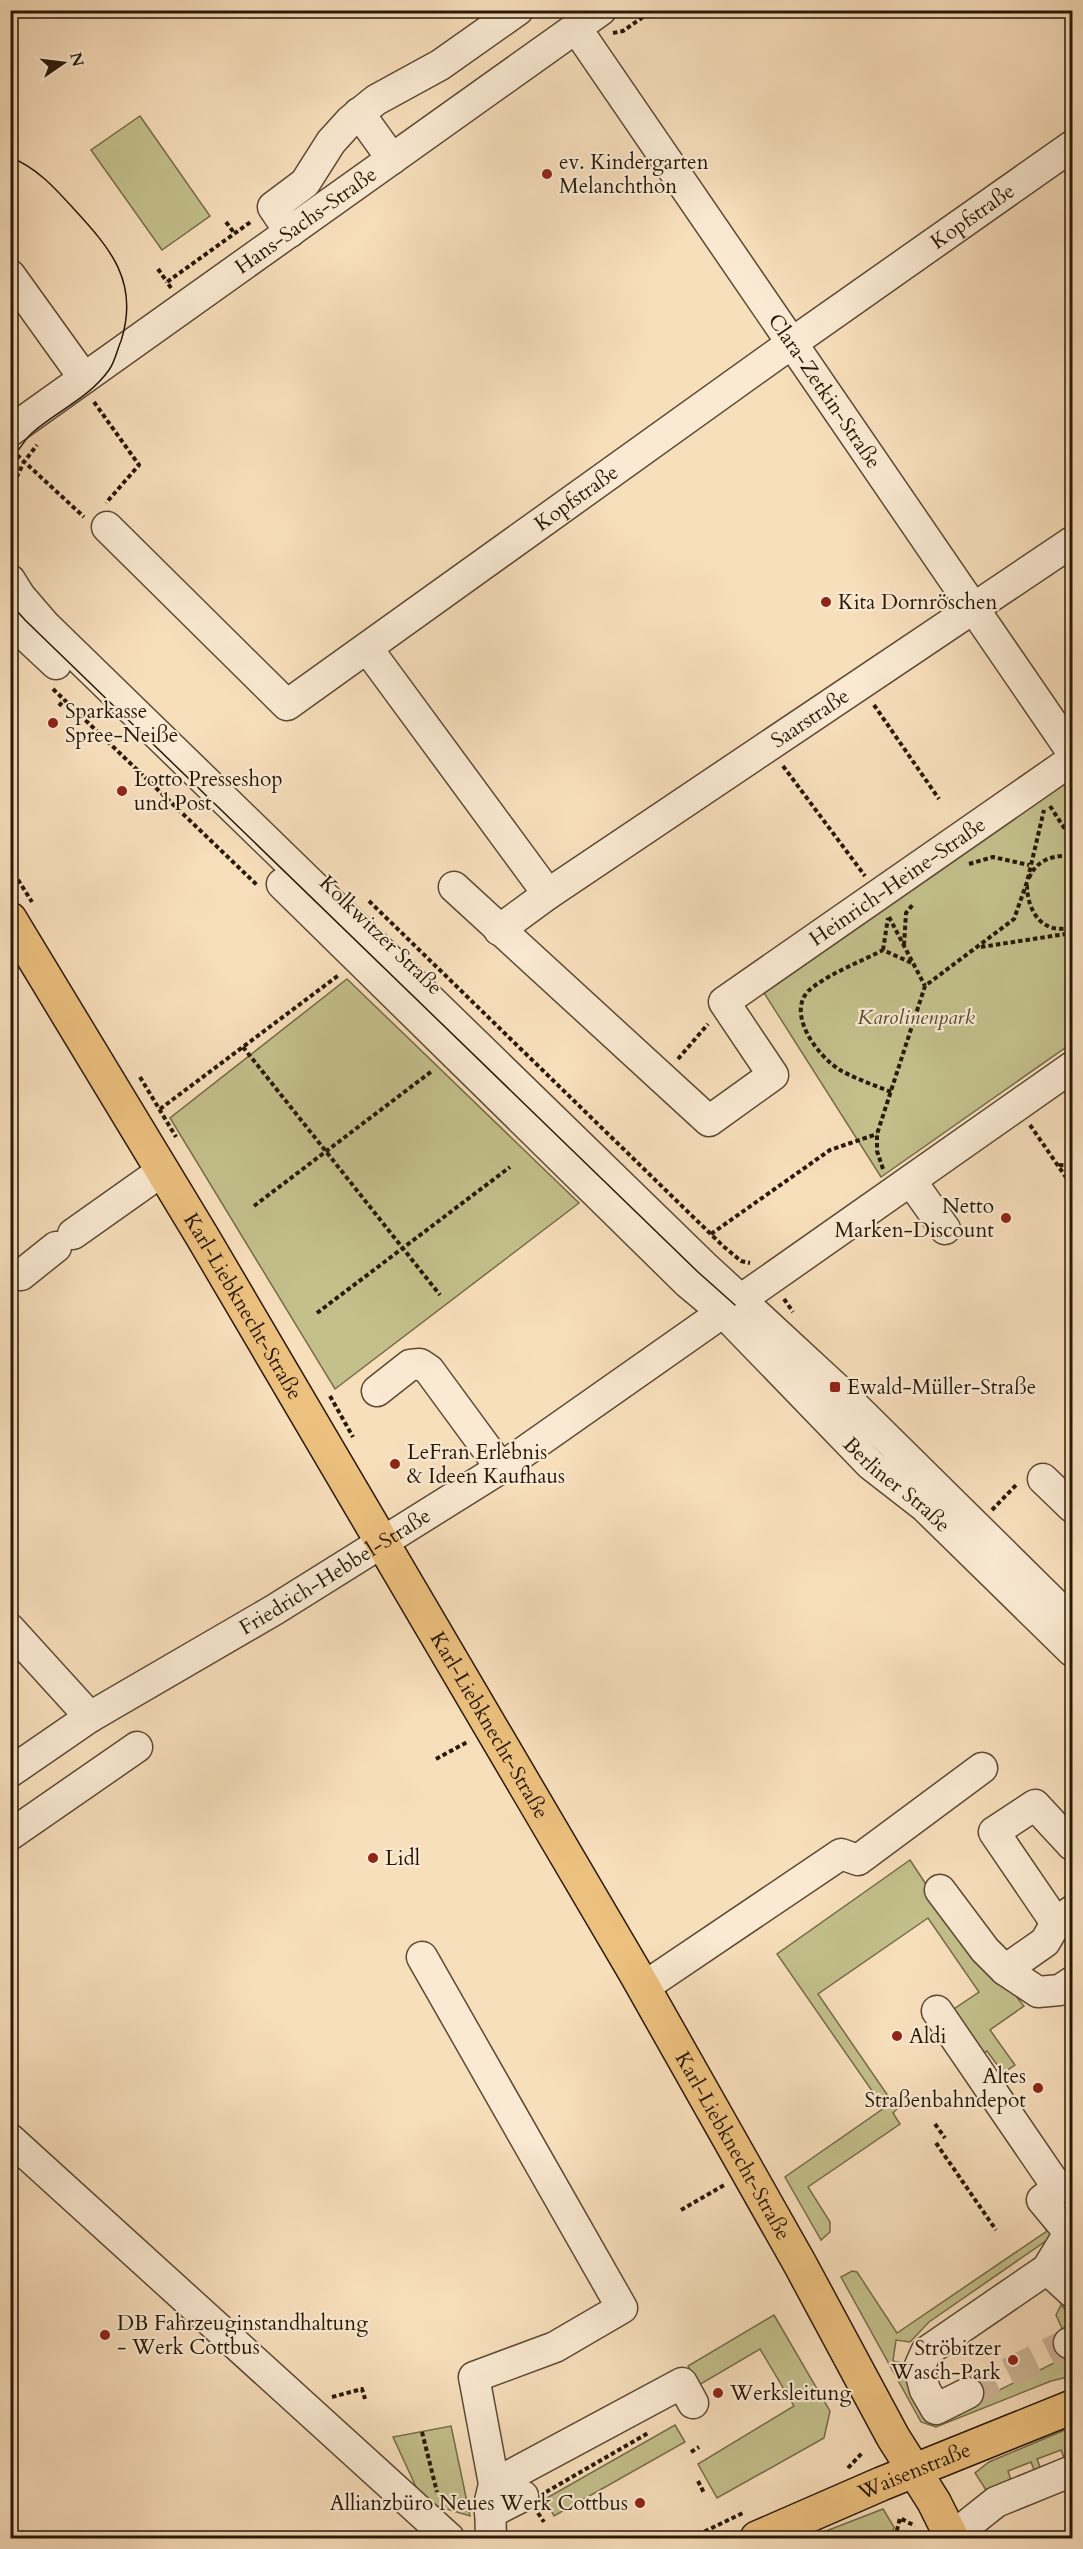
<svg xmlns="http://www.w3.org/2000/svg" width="1083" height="2549" viewBox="0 0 1083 2549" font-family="Cardo,serif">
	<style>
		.green { fill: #c3c08c; stroke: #766c4a; stroke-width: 1.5 }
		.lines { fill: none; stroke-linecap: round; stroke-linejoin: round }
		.minor-tunnel { stroke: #ceb798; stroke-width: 30; stroke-dasharray: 30 15; stroke-linecap: butt }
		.minor-casing { stroke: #5c4a35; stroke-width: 33 }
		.major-casing { stroke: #281808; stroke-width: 36 }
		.path { stroke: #281808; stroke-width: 4; stroke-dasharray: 4.5 3; stroke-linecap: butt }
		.minor { stroke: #faead3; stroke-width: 30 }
		.major { stroke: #ecc07e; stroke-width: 33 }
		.tram { stroke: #281808; stroke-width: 1.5 }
		.rail { stroke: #281808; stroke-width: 4.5; stroke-dasharray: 10 10; stroke-linecap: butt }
		.poi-dot { fill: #8f2418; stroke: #faead3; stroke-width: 2 }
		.labels { text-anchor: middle; stroke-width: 4.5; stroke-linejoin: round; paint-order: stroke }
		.poi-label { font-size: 21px; fill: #281808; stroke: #faead3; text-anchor: start }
		.street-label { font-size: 21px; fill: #281808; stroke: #faead3 }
		.park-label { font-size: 21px; font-style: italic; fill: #564a30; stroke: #faead3 }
	</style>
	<rect width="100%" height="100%" fill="#f8dfbc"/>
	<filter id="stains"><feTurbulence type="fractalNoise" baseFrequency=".00333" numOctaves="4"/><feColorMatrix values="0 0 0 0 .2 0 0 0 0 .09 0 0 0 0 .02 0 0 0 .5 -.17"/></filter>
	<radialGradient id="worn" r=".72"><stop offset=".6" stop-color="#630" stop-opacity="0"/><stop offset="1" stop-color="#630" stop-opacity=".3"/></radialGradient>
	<!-- green -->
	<path class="green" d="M140,116L210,216L162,250L91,150Z
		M1072,772V1043L881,1177L761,988Z
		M347,979L579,1203L335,1389L170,1118Z
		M910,1860L933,1895L1024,2006L990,2030L1015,2065L1003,2073L987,2051L979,2056L948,2013L979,1992L928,1918L818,1994L897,2109L893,2113L900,2124L808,2187L830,2222V2232L821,2240L785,2177L884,2108L777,1954Z
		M1038,2217L1053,2236L929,2322L910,2342L896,2340L893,2361L907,2364L911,2386L973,2403L1072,2354V2376L1051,2381L936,2427L921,2422L841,2277L852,2271L857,2272L897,2333L1047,2231Z
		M1061,2305L1072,2316V2334L1066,2337L1056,2315Z
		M774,2315L830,2411L824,2438L717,2498L698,2464L794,2406L760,2349L699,2385L688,2366Z
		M675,2425L685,2442L554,2516L545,2499Z
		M451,2426L470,2516L423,2502L393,2437Z
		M1072,2427V2445L1068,2447L1072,2457L1067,2465L1061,2450L1037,2459L1043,2475L1037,2477L1031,2462L1008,2471L1013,2487L990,2496L975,2473L989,2462Z
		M883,2509L894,2527L891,2538H868L865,2532L849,2538H808Z"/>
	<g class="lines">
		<!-- minor-tunnel -->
		<path class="minor-tunnel" d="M968,2393L1069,2343"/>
		<!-- minor casing -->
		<g class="minor-casing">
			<g id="minor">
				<path id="s1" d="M576,28L1072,752"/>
				<path d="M359,113L392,159"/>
				<path d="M290,232L273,207L305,183L331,142L350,121L376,100L440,65L518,10"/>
				<path d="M10,275L84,378"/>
				<path id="s2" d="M10,431L601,10"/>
				<path id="s3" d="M107,527L287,705L792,343L1072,146"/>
				<path d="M10,580L20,596L45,625L704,1266L835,1387L1072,1621"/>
				<path d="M10,621L56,664"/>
				<path id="s4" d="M367,648L548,894L1072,542"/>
				<path id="s5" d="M282,884L688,1283L724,1313L871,1465L925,1507L1072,1651"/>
				<path id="s6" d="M454,887L709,1121L773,1075L724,1002L1072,760"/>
				<path d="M499,930L548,894"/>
				<path d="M911,1181L945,1229"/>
				<path d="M73,1234L162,1171"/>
				<path d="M21,1275L56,1247"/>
				<path d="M377,1391L410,1365L420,1364L429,1370L501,1468"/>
				<path d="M1043,1479L1072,1507"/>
				<path d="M10,1629L90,1717"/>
				<path id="s7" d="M10,1772L90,1717L274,1610L501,1468L1072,1067"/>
				<path d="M10,1835L137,1747"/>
				<path d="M940,1890L985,1950L1005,1970L1038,1992L1060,1990L1072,1982"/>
				<path d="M1056,1923L994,1832L1035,1805L1072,1845"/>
				<path d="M422,1957L622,2308L555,2347L474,2377L494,2484L490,2501L491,2538"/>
				<path d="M1005,1970L1045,1942L1056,1923L1072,1911"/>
				<path d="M644,1987L841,1854L858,1860L982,1768"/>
				<path d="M937,2011L1058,2188L1042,2200L1072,2236"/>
				<path d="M10,2139L449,2538"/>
				<path d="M1047,2269L1072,2292"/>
				<path d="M1069,2343L1072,2342"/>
				<path d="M968,2393L936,2409L925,2390L919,2368L926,2352L1047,2269L1069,2233"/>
				<path d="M494,2484L682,2383L693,2403"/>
				<path d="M490,2513L523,2496"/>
				<path d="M945,2538L952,2537L996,2502L1072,2471"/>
			</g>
		</g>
		<!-- major casing -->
		<g class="major-casing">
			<g id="major">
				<path id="s8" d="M10,919L202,1236L636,1974L800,2264L893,2437L934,2502L952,2538"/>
				<path id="s9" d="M757,2538L881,2484L1072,2407"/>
			</g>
		</g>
		<!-- path -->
		<path class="path" d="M613,33L623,31L653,10
			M226,222L235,234
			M158,269L167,282
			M171,288L167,282L252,221
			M94,402L139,465L106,503
			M17,455L84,517
			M10,491L24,462L37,445
			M53,689L257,885
			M874,705L939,799
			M59,706L64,700
			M783,766L865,876
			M1050,806L1072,840
			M969,864L993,857L1029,865
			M10,867L32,902
			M1029,878C1037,859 1054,855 1072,856
			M1027,885C1027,911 1043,936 1072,927
			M369,901L723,1246L741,1261L750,1263
			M889,917L925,986
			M904,945L906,913L914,903
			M981,947L1072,933
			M883,950L888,918
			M243,1047L440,1295
			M678,1059L708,1024
			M140,1077L176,1137
			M891,1092C874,1085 856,1079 840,1070C817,1056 782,1009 813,987C833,972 860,962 883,950L914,964
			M160,1109L339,975
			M1030,1125L1072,1186
			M1059,1165L1072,1166
			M883,1169L877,1151V1134L925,986L1014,919L1027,882L1044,810
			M254,1206L432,1071
			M711,1234L830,1150L877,1134
			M784,1299L793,1312
			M317,1313L510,1167
			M330,1396L353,1437
			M992,1510L1018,1483
			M436,1759L469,1741
			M935,2124L945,2138
			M936,2143L996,2230
			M681,2210L726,2184
			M332,2397L362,2389L365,2399
			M422,2432L437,2492
			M691,2452L699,2447
			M848,2468L862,2453
			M698,2481L704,2493
			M546,2492L648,2433
			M538,2513L544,2522
			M555,2538L562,2535
			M691,2538L745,2512
			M895,2538L900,2518L915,2526"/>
		<!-- minor -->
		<use href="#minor" class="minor"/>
		<!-- major -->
		<use href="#major" class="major"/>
		<!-- tram -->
		<path class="tram" d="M10,157C37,168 54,187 73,208C110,248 140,282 121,341C117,350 115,362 109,370C89,398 57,411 32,433C23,441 17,453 10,463
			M10,603L25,620L698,1272L735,1305"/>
		<!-- rail -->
		<path class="rail" d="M10,2197L19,2187"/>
	</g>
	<!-- markers -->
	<g class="poi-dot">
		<circle cx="547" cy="174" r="6"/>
		<circle cx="826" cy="602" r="6"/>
		<circle cx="53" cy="723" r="6"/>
		<circle cx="122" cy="791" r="6"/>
		<circle cx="1006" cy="1218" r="6"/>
		<rect x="829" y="1381" width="12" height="12" rx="3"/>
		<circle cx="395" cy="1464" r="6"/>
		<circle cx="373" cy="1858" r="6"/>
		<circle cx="897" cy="2036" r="6"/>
		<circle cx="1038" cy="2088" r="6"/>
		<circle cx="105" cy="2335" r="6"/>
		<circle cx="1013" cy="2360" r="6"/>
		<circle cx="718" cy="2393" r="6"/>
		<circle cx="640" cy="2503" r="6"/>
	</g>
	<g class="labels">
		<!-- poi labels -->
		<g class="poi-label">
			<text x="559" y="169">ev. Kindergarten<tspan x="559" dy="24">Melanchthon</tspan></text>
			<text x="838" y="609">Kita Dornröschen</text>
			<text x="65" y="718">Sparkasse<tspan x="65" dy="24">Spree-Neiße</tspan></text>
			<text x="134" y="786">Lotto Presseshop<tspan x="134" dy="24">und Post</tspan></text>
			<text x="994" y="1213" text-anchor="end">Netto<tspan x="994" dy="24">Marken-Discount</tspan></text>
			<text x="847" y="1394">Ewald-Müller-Straße</text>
			<text x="407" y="1459">LeFran Erlebnis<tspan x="407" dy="24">&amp; Ideen Kaufhaus</tspan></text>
			<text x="385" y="1865">Lidl</text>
			<text x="909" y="2043">Aldi</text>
			<text x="1026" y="2083" text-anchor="end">Altes<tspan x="1026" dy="24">Straßenbahndepot</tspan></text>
			<text x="117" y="2330">DB Fahrzeuginstandhaltung<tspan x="117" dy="24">- Werk Cottbus</tspan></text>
			<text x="1001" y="2355" text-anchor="end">Ströbitzer<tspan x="1001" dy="24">Wasch-Park</tspan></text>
			<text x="730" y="2400">Werksleitung</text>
			<text x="628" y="2510" text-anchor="end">Allianzbüro Neues Werk Cottbus</text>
		</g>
		<!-- street labels -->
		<g class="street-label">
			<text dy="7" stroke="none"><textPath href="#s3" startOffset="1095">Kopfstraße</textPath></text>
			<text dy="7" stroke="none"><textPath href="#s2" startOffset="363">Hans-Sachs-Straße</textPath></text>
			<text dy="7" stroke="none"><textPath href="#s1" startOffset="440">Clara-Zetkin-Straße</textPath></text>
			<text dy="7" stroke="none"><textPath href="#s3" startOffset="609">Kopfstraße</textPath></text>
			<text dy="7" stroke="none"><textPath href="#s4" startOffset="621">Saarstraße</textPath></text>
			<text dy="7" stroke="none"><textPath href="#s6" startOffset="724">Heinrich-Heine-Straße</textPath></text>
			<text transform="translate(381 935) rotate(44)" y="7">Kolkwitzer Straße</text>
			<text dy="7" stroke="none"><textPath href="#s8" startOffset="452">Karl-Liebknecht-Straße</textPath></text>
			<text dy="7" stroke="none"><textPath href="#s5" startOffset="860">Berliner Straße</textPath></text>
			<text dy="7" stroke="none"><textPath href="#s7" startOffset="382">Friedrich-Hebbel-Straße</textPath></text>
			<text dy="7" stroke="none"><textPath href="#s8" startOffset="938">Karl-Liebknecht-Straße</textPath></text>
			<text dy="7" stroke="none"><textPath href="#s8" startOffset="1424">Karl-Liebknecht-Straße</textPath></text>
			<text dy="7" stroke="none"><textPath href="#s9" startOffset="171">Waisenstraße</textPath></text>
		</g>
		<!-- park labels -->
		<g class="park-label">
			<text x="916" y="1024">Karolinenpark</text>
		</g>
	</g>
	<!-- margin -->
	<rect width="1083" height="2549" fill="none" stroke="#f8dfbc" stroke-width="36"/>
	<rect x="12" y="12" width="1059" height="2525" fill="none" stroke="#281808" stroke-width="3"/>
	<rect x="18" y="18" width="1047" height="2513" fill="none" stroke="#281808" stroke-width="1.5"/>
	<!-- north arrow -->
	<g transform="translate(63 63) rotate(76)" stroke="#faead3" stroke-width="4.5" paint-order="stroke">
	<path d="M0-4.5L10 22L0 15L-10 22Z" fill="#281808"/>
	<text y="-9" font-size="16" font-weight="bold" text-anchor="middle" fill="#281808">N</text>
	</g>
	<rect width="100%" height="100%" filter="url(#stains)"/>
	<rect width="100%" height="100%" fill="url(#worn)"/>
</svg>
